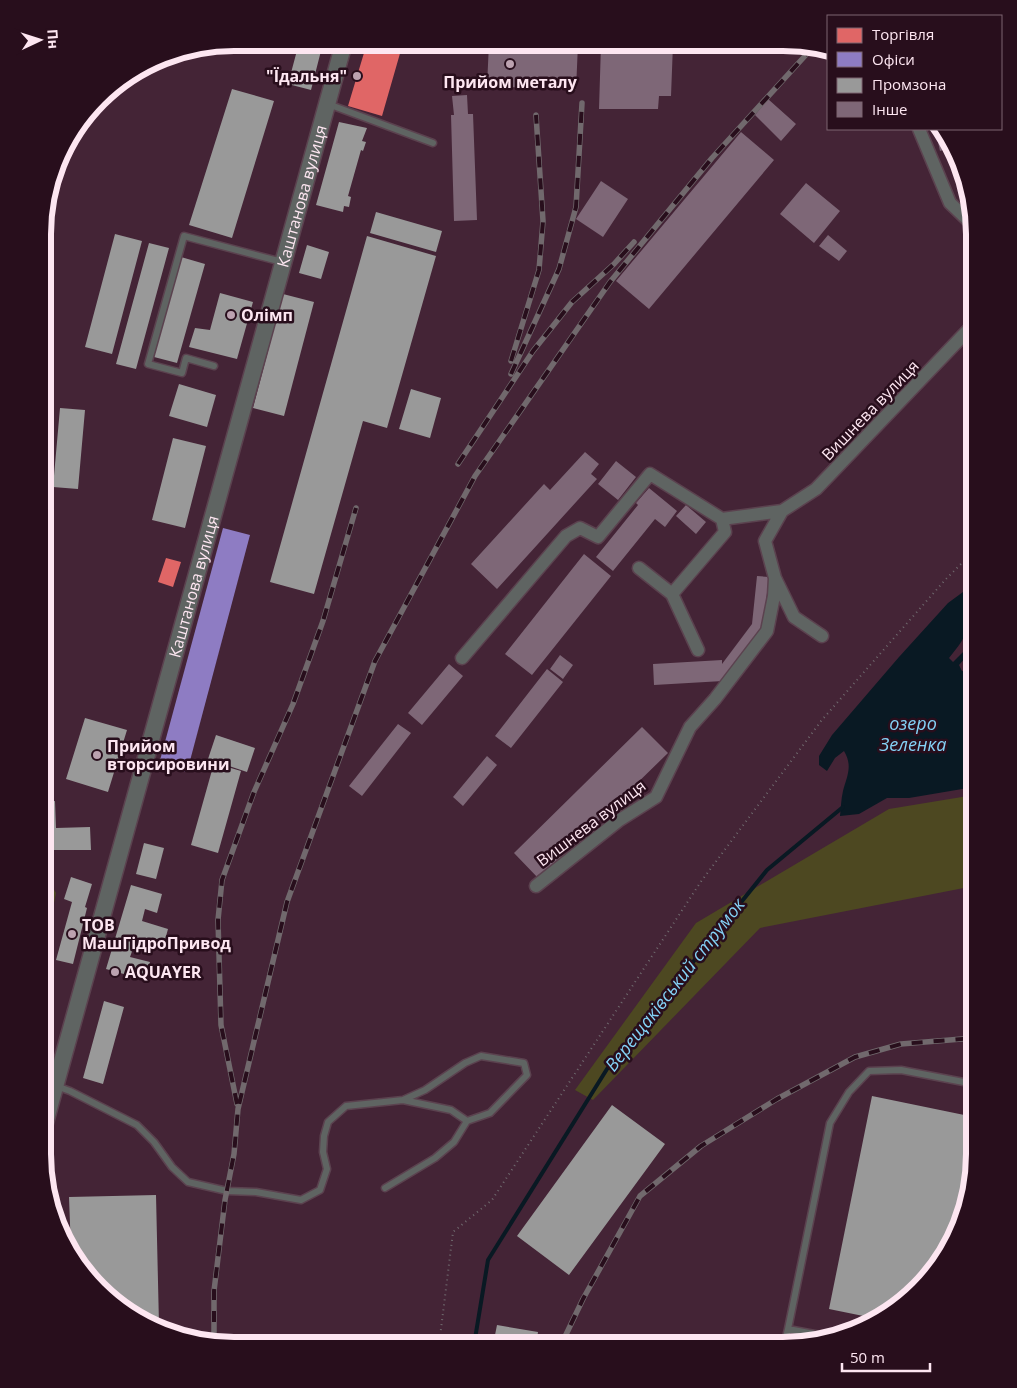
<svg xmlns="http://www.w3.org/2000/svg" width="1017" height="1388" viewBox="0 0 1017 1388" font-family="'Open Sans',sans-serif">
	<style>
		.green { fill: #4d4821 }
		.water { fill: #091923 }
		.shops { fill: #e06666 }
		.offices { fill: #8e7cc3 }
		.industry { fill: #999 }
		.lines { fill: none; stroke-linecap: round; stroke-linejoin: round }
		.stream { stroke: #091923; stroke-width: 4 }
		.building { fill: #7e6777 }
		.service-casing { stroke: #5b424f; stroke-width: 9 }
		.minor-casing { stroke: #5b424f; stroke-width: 15 }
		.tertiary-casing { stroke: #5b424f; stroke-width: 19 }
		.path { stroke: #706b6f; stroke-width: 2; stroke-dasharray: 1 4; stroke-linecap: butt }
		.service { stroke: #5f6462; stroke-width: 6 }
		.minor { stroke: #5f6462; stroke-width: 12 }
		.tertiary { stroke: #5f6462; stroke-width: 16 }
		.rail-casing { stroke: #71696d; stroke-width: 5.5 }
		.rail { stroke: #280e1c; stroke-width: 4; stroke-dasharray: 11; stroke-linecap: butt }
		.poi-dot { fill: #bca2b0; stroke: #280e1c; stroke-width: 2 }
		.labels { text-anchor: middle; stroke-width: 5; stroke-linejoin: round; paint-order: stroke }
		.poi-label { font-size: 16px; font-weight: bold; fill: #fde6f1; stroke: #280e1c; text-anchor: start }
		.street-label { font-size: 16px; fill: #fde6f1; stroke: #280e1c }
		.water-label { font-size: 18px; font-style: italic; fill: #84d2f6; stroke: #280e1c }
		.rim { fill: none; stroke: #fde6f1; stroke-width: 6 }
	</style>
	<rect width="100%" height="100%" fill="#442436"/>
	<!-- green -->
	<path class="green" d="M974,795V886L760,928L593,1100L575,1090L696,923L889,809Z
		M43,870L56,893L53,908L43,907Z"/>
	<!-- water -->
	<path class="water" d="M963,592C970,600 970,605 965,614C974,630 958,646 949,658L953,662L964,651L969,650L966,657L959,665L962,671L969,672L974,677V787L909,798H887L859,814L840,816C841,808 841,799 843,791C847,776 853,766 844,751L835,758L827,771L819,765V756L832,735L899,657L948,603Z"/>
	<!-- shops -->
	<path class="shops" d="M367,43H403L382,116L348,106Z
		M166,558L181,562L173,587L158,582Z"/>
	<!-- offices -->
	<path class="offices" d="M223,528L250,535L187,772L159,764Z"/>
	<!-- industry -->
	<path class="industry" d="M299,43H323L311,90L288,84Z
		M232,89L274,101L232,238L189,225Z
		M339,122L367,128L362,141L366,142L363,151L361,150L348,196L351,197L349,207L344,206L343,212L316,205Z
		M376,212L442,231L436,252L370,233Z
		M115,234L142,241L112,354L85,347Z
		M367,236L436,256L387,428L363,421L314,594L270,582Z
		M149,243L169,248L136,369L116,364Z
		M307,245L329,252L321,279L299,273Z
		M181,257L205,264L177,363L154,357Z
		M220,293L253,302L237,359L189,347L195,328L210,330Z
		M283,294L314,302L284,416L253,408Z
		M179,384L216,395L207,427L169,416Z
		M411,389L441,398L430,438L399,429Z
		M60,408L85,410L78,489L53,487Z
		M173,438L206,446L185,528L152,520Z
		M85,718L127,730L108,792L66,779Z
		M216,735L255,748L247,772L208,759Z
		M214,763L241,771L218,853L191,845Z
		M55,801L56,828L90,827L91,850H43V802Z
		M144,843L164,848L156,879L136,874Z
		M71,877L92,884L85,907L87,908L73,964L56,960L72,902L64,899Z
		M131,885L162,894L157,913L145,909L142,921L168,929L162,951L135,943L130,957L150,962L145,980L106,969Z
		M104,1001L124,1007L103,1084L83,1078Z
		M43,1003L54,1006L43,1042Z
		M872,1096L974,1117V1167L964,1216L942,1261L909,1298L878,1319L829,1309Z
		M612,1105L665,1144L569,1275L517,1236Z
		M156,1195L159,1325L127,1313L90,1280L71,1251L69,1197Z
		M497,1325L538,1332L536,1345H493Z"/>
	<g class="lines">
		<!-- stream -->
		<path class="stream" d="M474,1345L488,1260L607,1069L767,870L843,807"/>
	</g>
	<!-- building -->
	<path class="building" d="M489,43L578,44L576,90L487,86Z
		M601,44H673L671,96H659L658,109H599Z
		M743,44H760L754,52Z
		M467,95L468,114H473L477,220L454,221L451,115H454L452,96Z
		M768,99L796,124L781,141L755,115Z
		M935,129H938L953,147L940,151Z
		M741,132L774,160L649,309L616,281Z
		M601,181L628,199L603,237L576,219Z
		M806,183L840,211L814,243L780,214Z
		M828,235L847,251L839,261L819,246Z
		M585,452L599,464L591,474L597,479L497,589L471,564L544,484L550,490Z
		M616,461L636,477L618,500L598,484Z
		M649,488L677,511L665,527L655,519L613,571L596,557L638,505L636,503Z
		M686,505L706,522L696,534L676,516Z
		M584,554L611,576L532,675L505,654Z
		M757,576L769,577L763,625L723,681L654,685L653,664L722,660V664L752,624Z
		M560,655L573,665L563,679L550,669Z
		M449,664L463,676L422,725L408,713Z
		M547,669L563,682L511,748L495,736Z
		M398,724L411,733L362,796L349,786Z
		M642,727L668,753L539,879L514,853Z
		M487,756L497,765L463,806L453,797Z"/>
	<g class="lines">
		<!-- service casing -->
		<g class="service-casing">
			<path id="service" d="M328,104L433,143
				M214,366L186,358L182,373L148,364L184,236L282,262
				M56,1086L70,1091L137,1125L154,1142L172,1167L188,1182L227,1191L256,1192L301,1200L320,1190L327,1169L323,1152L324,1136L328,1122L346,1106L403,1100L425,1090L465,1063L481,1056L524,1063L527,1075L490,1113L467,1121L454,1142L435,1158L385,1188
				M403,1100L451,1110L467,1121
				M788,1329L830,1123L849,1092L869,1071L901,1070L974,1084
				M784,1345L788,1329L825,1336"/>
		</g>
		<!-- minor casing -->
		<g class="minor-casing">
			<path id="minor" d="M919,129L950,203L972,224
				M782,511L765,541L775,578L794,617L822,636
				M639,568L672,594
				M698,650L672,594L725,532L722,519
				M462,658L566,536L580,528L598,537L650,474L722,519L782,511L816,489L974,324
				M536,886L618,821L656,797L690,727L715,699L767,631L774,596L775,578"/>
		</g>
		<!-- tertiary casing -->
		<g class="tertiary-casing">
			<g id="tertiary">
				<path id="s1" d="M43,1130L344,43"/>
			</g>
		</g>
		<!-- path -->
		<path class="path" d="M439,1345L453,1232L492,1200L700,883L821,721L945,580L974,551"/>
		<!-- service -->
		<use href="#service" class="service"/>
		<!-- minor -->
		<use href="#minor" class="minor"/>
		<!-- tertiary -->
		<use href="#tertiary" class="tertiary"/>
		<!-- rail casing -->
		<g class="rail-casing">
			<path id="rail" d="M44,264L46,257
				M511,361L539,270L543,221L536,115
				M511,374L559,269L576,207L582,103
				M458,464L533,351L572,302L614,264L634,242
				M237,1104L221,1025L218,920L222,880L254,792L293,704L323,621L356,508
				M214,1344V1291L225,1200L234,1154L238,1109L287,902L375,661L475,476L610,282L712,158L814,46
				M561,1345L583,1299L640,1196L701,1146L777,1099L855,1057L901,1044L974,1038"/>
		</g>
		<!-- rail -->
		<use href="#rail" class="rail"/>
	</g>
	<!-- markers -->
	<g class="poi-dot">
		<circle cx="510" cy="64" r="5"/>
		<circle cx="357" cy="76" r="5"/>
		<circle cx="231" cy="315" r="5"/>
		<circle cx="97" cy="755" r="5"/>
		<circle cx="72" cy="934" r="5"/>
		<circle cx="115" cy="972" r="5"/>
	</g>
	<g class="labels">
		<!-- poi labels -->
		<g class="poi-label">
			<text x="347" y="82" text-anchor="end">"Їдальня"</text>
			<text x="510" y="88" text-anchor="middle">Прийом металу</text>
			<text x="241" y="321">Олімп</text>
			<text x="107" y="752">Прийом<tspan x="107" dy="18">вторсировини</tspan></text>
			<text x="82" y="931">ТОВ<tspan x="82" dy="18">МашГідроПривод</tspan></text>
			<text x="125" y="978">AQUAYER</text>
		</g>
		<!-- street labels -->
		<g class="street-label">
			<text dy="6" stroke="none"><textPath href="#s1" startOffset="969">Каштанова вулиця</textPath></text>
			<text transform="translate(870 410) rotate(-46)" y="6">Вишнева вулиця</text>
			<text dy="6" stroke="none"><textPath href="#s1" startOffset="564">Каштанова вулиця</textPath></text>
			<text transform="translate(591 823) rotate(-37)" y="6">Вишнева вулиця</text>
		</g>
		<!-- water labels -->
		<g class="water-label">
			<text x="913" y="730">озеро<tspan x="913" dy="21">Зеленка</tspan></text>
			<text transform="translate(675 985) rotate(-52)" y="6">Верещаківський струмок</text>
		</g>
	</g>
	<!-- crop -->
	<path d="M0 0H1017V1388H0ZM234 51H783A183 183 0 0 1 966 234V1154A183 183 0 0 1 783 1337H234A183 183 0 0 1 51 1154V234A183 183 0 0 1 234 51Z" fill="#280e1c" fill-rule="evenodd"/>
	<path class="rim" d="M234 51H783A183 183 0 0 1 966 234V1154A183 183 0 0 1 783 1337H234A183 183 0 0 1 51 1154V234A183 183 0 0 1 234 51Z"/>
	<!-- legend -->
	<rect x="827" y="15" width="175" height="115" fill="#280e1c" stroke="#7d6471"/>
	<rect x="837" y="28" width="25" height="15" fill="#e06666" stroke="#7d6471"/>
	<text x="872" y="40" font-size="15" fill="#fde6f1">Торгівля</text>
	<rect x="837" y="52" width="25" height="15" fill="#8e7cc3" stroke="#7d6471"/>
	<text x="872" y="65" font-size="15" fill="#fde6f1">Офіси</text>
	<rect x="837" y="78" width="25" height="15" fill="#999999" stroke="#7d6471"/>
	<text x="872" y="90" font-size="15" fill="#fde6f1">Промзона</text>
	<rect x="837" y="102" width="25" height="15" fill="#7e6777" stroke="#7d6471"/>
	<text x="872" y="115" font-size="15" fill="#fde6f1">Інше</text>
	<!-- north arrow -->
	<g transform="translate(40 40) rotate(86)" stroke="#280e1c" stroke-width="4" paint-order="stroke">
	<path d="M0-4L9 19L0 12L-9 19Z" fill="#fde6f1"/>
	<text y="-8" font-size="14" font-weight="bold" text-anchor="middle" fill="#fde6f1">Пн</text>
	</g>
	<!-- scale -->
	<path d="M842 1363v8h88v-8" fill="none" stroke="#fde6f1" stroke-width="2.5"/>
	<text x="850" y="1363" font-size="15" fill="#fde6f1" stroke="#280e1c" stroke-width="4" paint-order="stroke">50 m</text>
</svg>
